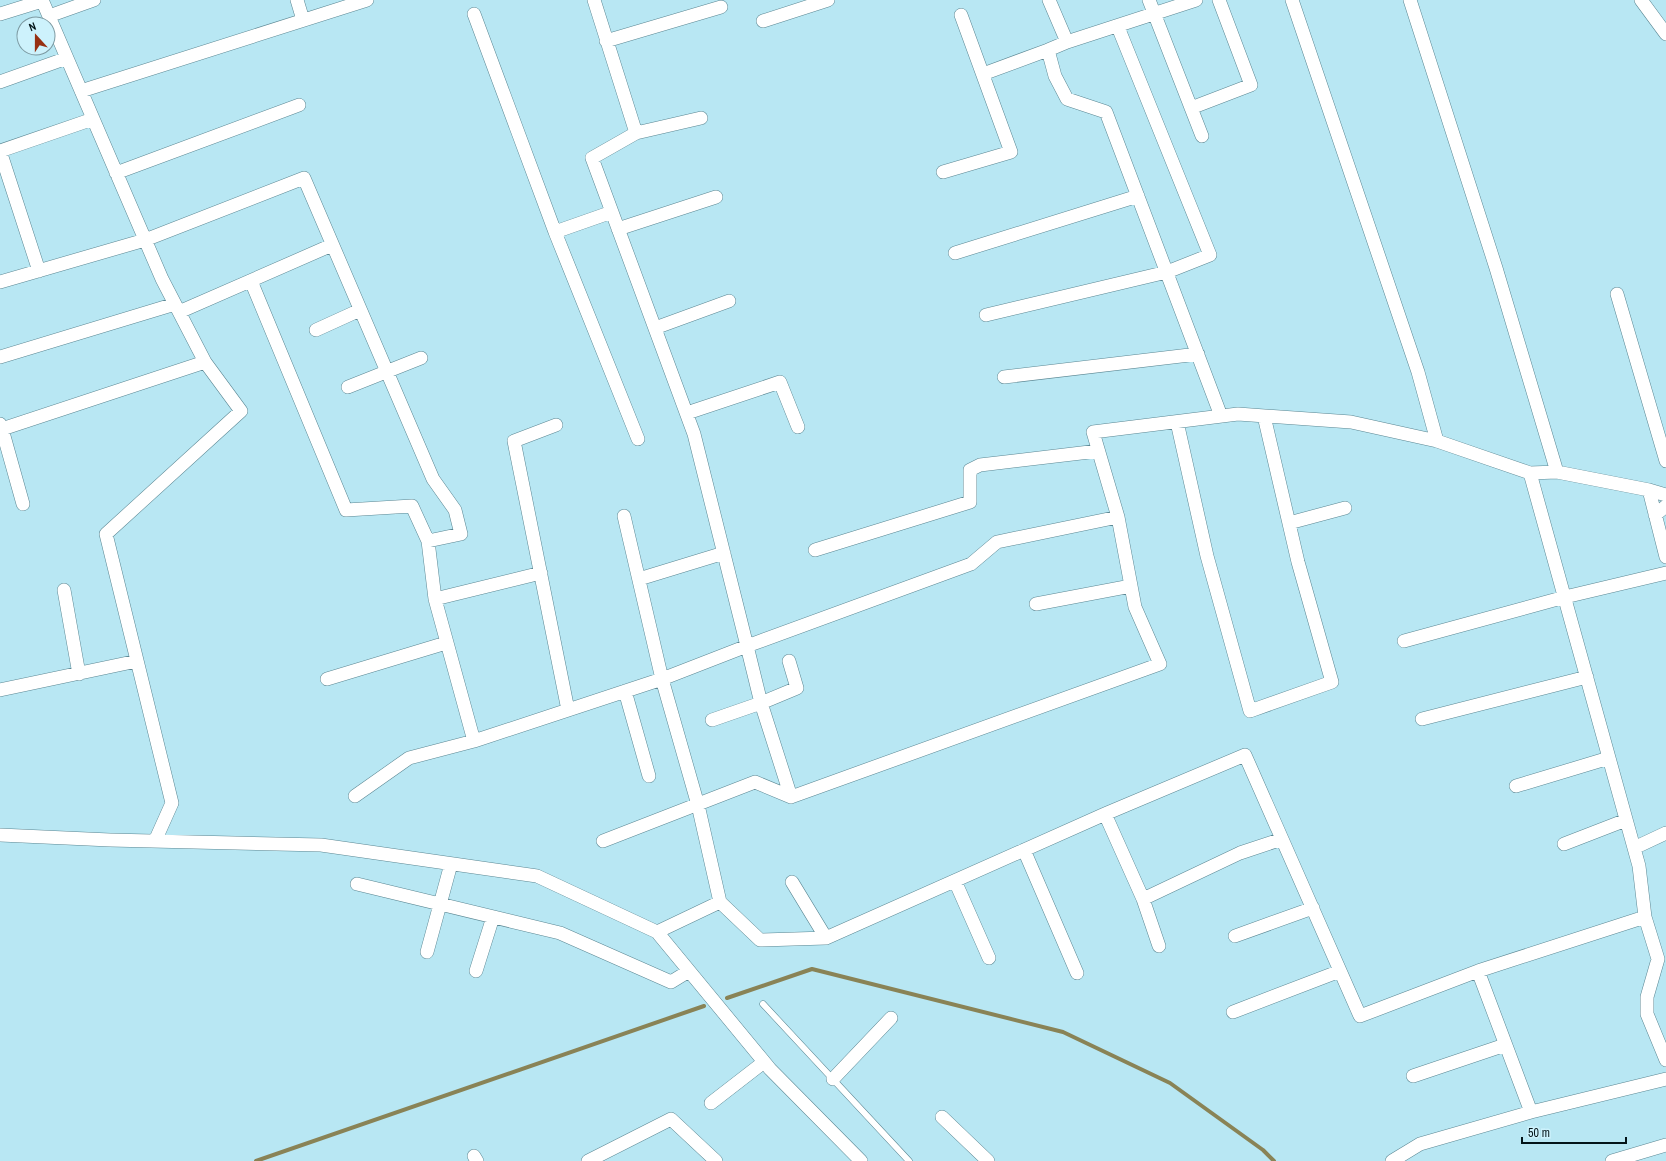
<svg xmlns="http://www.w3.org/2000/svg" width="1666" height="1161" viewBox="0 0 1666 1161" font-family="'Archivo Narrow',sans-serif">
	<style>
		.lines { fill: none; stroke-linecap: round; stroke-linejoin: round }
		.stream { stroke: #898356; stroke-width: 4 }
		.service-casing { stroke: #5b8793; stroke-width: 7 }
		.minor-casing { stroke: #5b8793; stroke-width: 14 }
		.service { stroke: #fff; stroke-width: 6 }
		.minor { stroke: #fff; stroke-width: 13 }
	</style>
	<rect width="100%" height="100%" fill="#b8e7f3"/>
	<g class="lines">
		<!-- stream -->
		<path class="stream" d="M727,998L812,969L1063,1032L1170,1083L1263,1150L1274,1161
			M256,1161L704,1006"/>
		<!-- service casing -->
		<g class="service-casing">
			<path id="service" d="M763,1004L909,1161"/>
		</g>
		<!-- minor casing -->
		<g class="minor-casing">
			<path id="minor" d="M42,0L162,279L205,362L241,411L106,534L172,803L155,841
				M297,0L303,20
				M1049,0L1067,42L1196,0
				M1149,0L1202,136
				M1292,0L1418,372L1437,441
				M1410,0L1496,268L1557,472
				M1641,0L1666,34
				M0,14L42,1
				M474,14L555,232
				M49,16L94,0
				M763,21L828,0
				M606,41L721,7
				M1067,42L1048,50L1055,76L1067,99L1106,112L1221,416
				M983,74L1048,50
				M0,82L67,58
				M81,91L367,0
				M1191,108L1251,85L1219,0
				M636,133L701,118
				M0,151L39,271
				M0,151L93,119
				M943,172L1011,152L961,15
				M116,173L299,105
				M612,212L555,232L638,439
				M618,229L716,197
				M955,253L1138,196
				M251,281L346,510L412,506L428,541
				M0,282L145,240L304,178L433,479L455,510L461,534L428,541L435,599L474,741
				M1617,294L1666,461
				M179,312L332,245
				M986,315L1167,272L1210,255L1118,27
				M655,328L729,301
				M316,330L360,310
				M0,357L175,304
				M1004,377L1198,354
				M348,387L421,358
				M687,413L780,382L798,427
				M1177,422L1207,556L1250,711L1332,682L1298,562L1264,416
				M0,424L2,429L205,362
				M556,425L514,441L568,710
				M0,430L2,429L23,504
				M1530,473L1639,866L1645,917L1658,959L1647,997V1014L1666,1060
				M1649,490L1666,557
				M1655,515L1666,506
				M1289,523L1345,508
				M815,550L970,502V470L980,465L1098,451
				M639,579L724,553
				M64,590L79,674
				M435,599L541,573
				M1036,604L1131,586
				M1404,641L1565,597L1666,573
				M789,661L797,688L761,703L791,797L1160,664L1135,607L1118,517
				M327,679L446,643
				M0,690L137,661
				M625,691L649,776
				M1422,719L1587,677
				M712,720L761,703L747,646L971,564L997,542L1118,517L1093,432L1238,414L1351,422L1437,441L1530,473L1557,472L1649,490L1666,495
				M1516,786L1609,758
				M355,796L409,758L474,741L662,679L624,516
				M1105,814L1143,899L1159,946
				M0,835L110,840L321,845L537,876L657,932L720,902L698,805L662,679L747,646L694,434L592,158L636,133L594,0
				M603,841L755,782L791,797
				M1564,844L1626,820
				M1634,848L1666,833
				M1024,850L1077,973
				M955,881L989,958
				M792,882L826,938
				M357,884L560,933L671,982L689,971
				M1143,899L1240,853L1282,839
				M720,902L760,940L826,938L1105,814L1245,755L1360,1016L1478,971L1645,917
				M657,932L770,1069L861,1161
				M1235,936L1313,908
				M427,952L451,864
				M476,971L493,917
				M1478,971L1531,1112
				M1233,1012L1340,971
				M1413,1076L1505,1045
				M833,1079L891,1018
				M711,1103L764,1062
				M942,1117L988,1161
				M474,1156L477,1161
				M588,1161L671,1119L716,1161
				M1392,1161L1420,1144L1531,1112L1666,1079
				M1612,1161L1666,1145"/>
		</g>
		<!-- service -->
		<use href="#service" class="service"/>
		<!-- minor -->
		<use href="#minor" class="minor"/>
	</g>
	<!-- north arrow -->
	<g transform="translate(36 36) rotate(339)"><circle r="19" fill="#cdf2fc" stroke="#7c99a1"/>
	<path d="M0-3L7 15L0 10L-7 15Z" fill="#973012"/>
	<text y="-6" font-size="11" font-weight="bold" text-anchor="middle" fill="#031418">N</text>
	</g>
	<!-- scale -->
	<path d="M1522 1137v6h104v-6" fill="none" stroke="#031418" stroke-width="2"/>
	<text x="1528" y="1137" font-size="12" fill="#031418" stroke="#cdf2fc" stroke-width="3" paint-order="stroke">50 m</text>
</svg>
